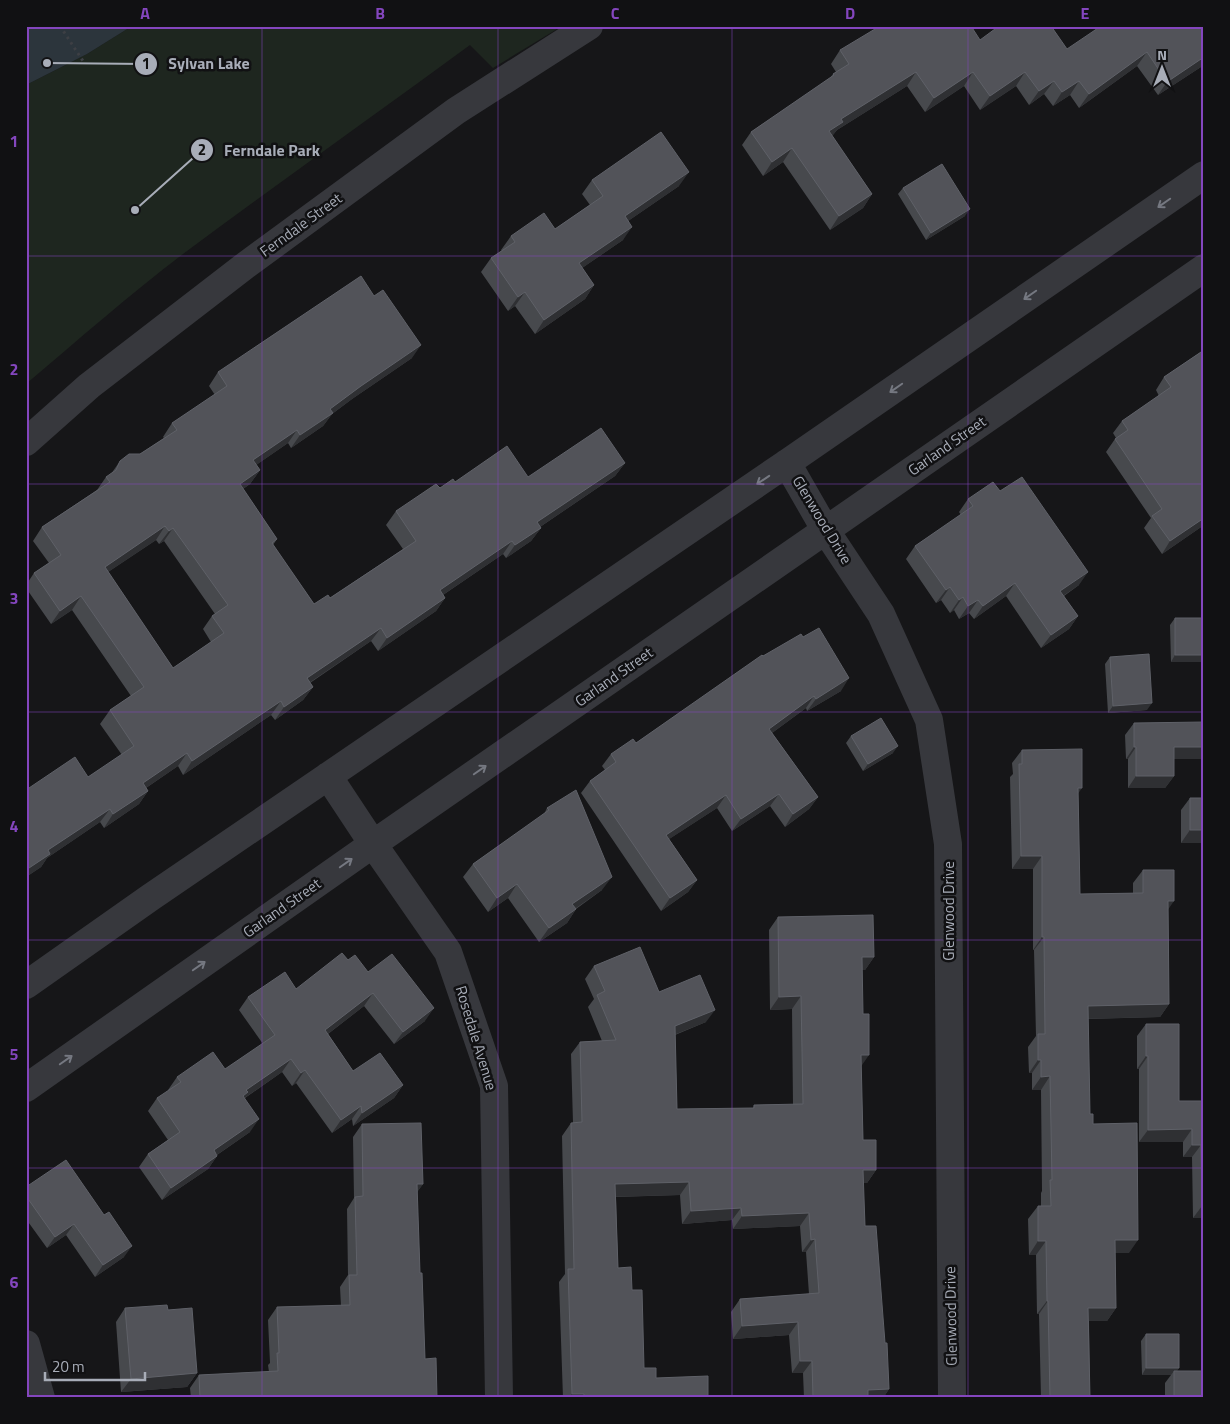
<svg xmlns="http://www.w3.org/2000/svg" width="1230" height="1424" viewBox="0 0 1230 1424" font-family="'Titillium Web',sans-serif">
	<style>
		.green { fill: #1e261f }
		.water { fill: #2c353c }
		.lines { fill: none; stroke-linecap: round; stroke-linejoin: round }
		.path { stroke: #3d3f44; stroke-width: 3; stroke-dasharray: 2.5 4; stroke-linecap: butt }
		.minor { stroke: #37383d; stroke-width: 28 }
		.wall { fill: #47494d; fill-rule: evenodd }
		.shaded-wall { fill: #2f3033 }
		.building { fill: #525359; stroke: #5f6168; fill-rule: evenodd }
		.oneway { stroke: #757881 }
		.grid { fill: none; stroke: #8446be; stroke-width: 1; stroke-opacity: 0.55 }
		.labels { text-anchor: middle; stroke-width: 5; stroke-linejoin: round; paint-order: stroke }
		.street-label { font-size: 15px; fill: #a8adb8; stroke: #111113 }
		.leader { fill: none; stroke: #a8adb8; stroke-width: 2 }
		.callout-dot { fill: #a8adb8; stroke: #111113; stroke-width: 2 }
		.mark-label { font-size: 15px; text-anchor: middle; font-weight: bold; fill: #111 }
		.callout-label { font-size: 16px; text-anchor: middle; font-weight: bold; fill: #a8adb8; stroke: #111113; stroke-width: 5; stroke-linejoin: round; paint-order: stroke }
		.neatline { fill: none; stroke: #8446be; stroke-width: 2 }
		.grid-label { font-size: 16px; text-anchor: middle; font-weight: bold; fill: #8446be }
	</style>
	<rect width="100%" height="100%" fill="#161618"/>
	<!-- green -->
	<path class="green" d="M132,26H562L493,68L470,45C375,115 278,183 183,254C129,295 78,340 26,384V85L87,54Z"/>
	<!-- water -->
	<path class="water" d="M26,26H132L87,54L26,85Z"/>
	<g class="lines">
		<!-- path -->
		<path class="path" d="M60,26L83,61"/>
		<!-- minor -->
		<path class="minor" d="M26,442L89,386L246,265L456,111L589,26
			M787,463L826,531L881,614L929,720L948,844L952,1398
			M328,776L373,844L448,952L494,1086L499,1398
			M26,985L151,897L787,463L1204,175
			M26,1088L373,844L1204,268
			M26,1344L41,1398"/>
	</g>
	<!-- wall -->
	<path class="wall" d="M1204,26V65L1158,95L1137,66L1079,108L1070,95L1053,106L1044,94L1029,105L1016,86L980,110L964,86L925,112L907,86L837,130L832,136L872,194L863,208L830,230L783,162L763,176L742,145L751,132L830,78L833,74L836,72L831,64L840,50L980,40L1067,49Z
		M592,180L679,186L628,221L623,240L582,268L594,285L585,299L535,334L515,306L508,311L481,272L491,258L502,251L501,250L511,236L555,229L590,205L582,194Z
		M903,188L965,216L926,240L898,194Z
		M1204,350V525L1162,554L1144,528L1151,518L1106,452L1115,439L1116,438L1113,433L1122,421L1159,396L1156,390L1164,377Z
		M412,358L352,399L332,414L323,426L291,448L288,443L256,465L260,470L250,484L243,489L277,539L273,545L314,604L330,598L403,549L386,525L396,511L440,488L455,482L528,477L625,463L615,476L540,527L541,528L531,541L506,558L503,554L443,595L445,598L436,611L378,651L371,641L310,683L313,687L303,700L275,720L271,715L183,775L178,766L146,788L148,791L139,804L104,828L100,822L47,858L41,867L26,877V790L88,777L122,755L100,724L110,710L131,696L72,610L51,624L26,588V585L34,573L49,563L33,541L42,527L97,490L106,477L111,474L120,461L140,454L164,438L163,437L172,423L215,395L209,386L218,372ZM156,540L159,544L164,541L215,614L212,616L203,629L211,642L173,668L108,572Z
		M1000,491L1079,585L1064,596L1078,616L1069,629L1041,648L1006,596L974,619L969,613L959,619L954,610L950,613L941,600L936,603L906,559L915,546L961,515L959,512L968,499Z
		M1175,618H1204V662H1171L1170,625Z
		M803,637L841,691L807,711L806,708L772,733L818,797L809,809L785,827L770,806L732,831L717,808L669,839L697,880L688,892L661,911L581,793L590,781L605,770L602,766L611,754L636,743L763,656Z
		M1110,657L1147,710L1108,713L1105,664Z
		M1134,723L1204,759H1174V776L1165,788H1128V759H1126L1125,735Z
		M851,736L893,753L863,771L846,743Z
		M1022,750L1078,794L1080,894L1133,893V883L1143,870L1168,910L1169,1004L1160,1017L1088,1019L1090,1114L1129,1253H1115L1116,1308L1107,1321H1089L1090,1398H1041L1039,1314H1037L1036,1255H1029L1028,1219L1038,1206H1041V1193L1042,1191L1041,1090H1032V1073H1029L1028,1047L1036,1036L1034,950H1033V869H1012L1010,777L1013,774L1012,763Z
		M1190,798L1204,843H1181V810Z
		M547,808L602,890L576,909L567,923L539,942L508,898L488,912L463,877L473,864L544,814Z
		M778,917L874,957L865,970H862L861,1067L863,1140L876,1170L867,1183H863L865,1226L889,1389L883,1398H804L803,1373H792L789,1335L733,1339L731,1312L740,1299L809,1294L806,1252H802L800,1226L733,1229L732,1220L682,1224L680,1195L616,1197L618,1268L632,1290L644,1368L656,1378L708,1398H563L559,1282L565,1274L562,1136L571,1123H573L571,1054L580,1042L602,1041L588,1007L594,999L585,979L594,966L659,992L706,1022L675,1035L677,1109L753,1108L754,1105H793L792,1009L770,1010L769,930Z
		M348,960L368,972L425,1021L394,1044L364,1006L328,1034L353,1071L403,1085L394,1098L353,1126L352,1119L332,1133L296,1083L292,1086L282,1072L245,1098L250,1132L217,1155V1156L208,1169L162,1200L139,1167L148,1154L168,1140L148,1111L157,1098L169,1091L168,1090L177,1077L225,1069L263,1044L239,1010L248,997L296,989Z
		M1146,1024L1179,1101H1204V1218H1193L1192,1157H1183V1142H1139V1069H1137V1036Z
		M362,1124L423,1184L417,1192L420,1273L425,1359L437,1398H191L190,1388L199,1375L269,1372L268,1365L270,1363L268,1320L277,1307L341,1306L340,1287L348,1275L347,1209L354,1198L353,1137Z
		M26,1187L124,1257L95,1277L66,1235L47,1248L26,1219Z
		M125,1308L168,1310L197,1373L187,1387L121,1392L116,1322Z
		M1146,1334L1177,1371L1204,1398H1165V1383L1171,1375H1142L1141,1341Z"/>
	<!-- shaded-wall -->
	<path class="shaded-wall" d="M1147,52L1137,66L1079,108L1089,94Z
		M1204,57V65L1158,95L1167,82Z
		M916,72L907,86L837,130L833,135L819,145L829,131L841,119Z
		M973,72L964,86L925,112L934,98Z
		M1025,72L1016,86L980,110L990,96Z
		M1054,81L1044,94L1029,105L1039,91Z
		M1079,81L1070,95L1053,106L1062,92Z
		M792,148L783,162L763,176L772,162Z
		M689,172L679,186L615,230L625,216Z
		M872,194L863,208L830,230L839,216Z
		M970,209L965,216L926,240L931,233Z
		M632,227L623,240L569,277L579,263Z
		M594,285L585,299L535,334L544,320Z
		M525,292L515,306L508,311L518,297Z
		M421,345L412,358L352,399L332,414L323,426L291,448L300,435L330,409L361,386Z
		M297,430L288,443L243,474L253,460Z
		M625,463L615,476L528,535L537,522Z
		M260,470L250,484L231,497L240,484Z
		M1204,518V525L1162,554L1170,541Z
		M165,526L156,540L96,580L105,567Z
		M173,528L164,541L159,544L169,531Z
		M541,528L531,541L506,558L515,545Z
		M512,541L503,554L431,603L440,590Z
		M1088,572L1079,585L1051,604L1060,591Z
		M1015,583L1006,596L974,619L983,606Z
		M950,587L941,600L936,603L946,590Z
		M81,596L72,610L51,624L60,611Z
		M963,597L954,610L950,613L959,600Z
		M445,598L436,611L378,651L387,638Z
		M978,600L969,613L959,619L968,606Z
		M1078,616L1069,629L1041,648L1051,635Z
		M381,628L371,641L297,691L307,678Z
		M1175,655H1204V662H1171Z
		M849,678L841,691L807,711L816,699Z
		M313,687L303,700L275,720L284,707Z
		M814,696L806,708L761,741L769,729Z
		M281,701L271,715L183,775L192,761Z
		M1152,703L1147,710L1108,713L1113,706Z
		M898,746L893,753L863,771L868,764Z
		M1134,747H1136L1128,759H1126Z
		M1174,747H1204V759H1165Z
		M187,753L178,766L134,796L143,783Z
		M1136,776H1174L1165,788H1128Z
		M1078,788H1082L1073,801Z
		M148,791L139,804L104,828L113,814Z
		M779,794L770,806L732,831L741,819Z
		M726,795L717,808L657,847L666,835Z
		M818,797L809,809L785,827L793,814Z
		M110,809L100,822L47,858L41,867L26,877V870L48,850Z
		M1190,830H1204V843H1181Z
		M1021,856H1042L1033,869H1012Z
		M612,877L602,890L563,917L572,904Z
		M697,880L688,892L661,911L670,898Z
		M517,884L508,898L488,912L497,898Z
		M1168,901H1174L1165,914Z
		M576,909L567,923L539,942L549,928Z
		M1042,937H1044L1034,950H1033Z
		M862,957H874L865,970H853Z
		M373,993L364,1006L316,1043L325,1030Z
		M801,996L792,1009L770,1010L779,997Z
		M1169,1004L1160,1017L1079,1019L1088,1006Z
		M434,1008L425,1021L394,1044L403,1032Z
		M715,1010L706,1022L666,1038L675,1026Z
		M861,1055H869L860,1068Z
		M1146,1056H1148L1139,1069H1137Z
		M291,1059L282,1072L243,1099L234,1109L246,1090Z
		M1038,1060H1041L1032,1073H1029Z
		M305,1070L296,1083L292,1086L301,1073Z
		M1050,1076L1041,1090H1032L1041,1077Z
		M403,1085L394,1098L353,1126L362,1113Z
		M361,1106L352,1119L332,1133L341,1120Z
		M259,1119L250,1132L205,1163L214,1150Z
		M1192,1129L1183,1142H1139L1148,1130Z
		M1192,1145H1201L1192,1157H1183Z
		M217,1156L208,1169L162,1200L171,1188Z
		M863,1170H876L867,1183H854Z
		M689,1182L680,1195L606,1197L615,1184Z
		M417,1184H423L414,1196Z
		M1202,1206H1204V1218H1193Z
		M741,1208L732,1220L682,1224L691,1211Z
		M809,1213L800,1226L733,1229L742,1216Z
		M74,1224L66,1235L47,1248L55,1237Z
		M815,1239L806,1252H802L811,1240Z
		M1115,1240H1138L1129,1253H1105Z
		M1038,1241H1046L1036,1255H1029Z
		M132,1246L124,1257L95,1277L103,1265Z
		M1047,1301H1048L1039,1314H1037Z
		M1088,1308H1116L1107,1321H1079Z
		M798,1322L789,1335L733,1339L742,1326Z
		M800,1361H812L803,1373H792Z
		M1146,1368H1179L1175,1375L1174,1371L1171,1375H1142Z
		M197,1373L187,1387L121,1392L131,1379Z
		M889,1389L883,1398H863L868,1390Z
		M572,1394H584L581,1398H569Z"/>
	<!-- building -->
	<path class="building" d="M880,26H971L980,40L999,26H1051L1067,49L1101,26H1204V57L1167,82L1147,52L1089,94L1079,81L1062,92L1054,81L1039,91L1025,72L990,96L973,72L934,98L916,72L841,119L843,122L829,131L872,194L839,216L792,148L772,162L751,132L834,75L833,74L849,64L840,50Z
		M661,132L689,172L625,216L632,227L579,263L594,285L544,320L525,292L518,297L491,258L515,242L511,236L544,213L555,229L603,196L592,180Z
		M942,164L970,209L931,233L903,188Z
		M361,276L374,296L383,290L421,345L361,386L330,409L333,413L300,435L297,430L253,460L260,470L240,484L277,539L272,543L314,604L328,595L330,598L416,541L396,511L436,484L440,488L453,479L455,482L507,446L528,477L601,428L625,463L537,522L541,528L515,545L512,541L440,590L445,598L387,638L381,628L307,678L313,687L284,707L281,701L192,761L187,753L143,783L148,791L113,814L110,809L48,850L50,854L26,870V790L75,757L88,777L134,746L110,710L144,687L81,596L60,611L34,573L61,555L42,527L110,482L106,477L116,470L120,461L129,454H140L177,430L172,423L227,386L218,372ZM165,526L169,531L173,528L228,605L212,616L224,633L173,668L105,567Z
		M1204,350V518L1170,541L1152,516L1162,509L1115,439L1128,430L1122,421L1171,387L1164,377Z
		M1022,477L1088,572L1060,591L1078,616L1051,635L1015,583L983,606L978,600L968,606L963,597L959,600L950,587L946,590L915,546L973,506L968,499L993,482L1000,491Z
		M1175,618H1204V655H1175Z
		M819,628L849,678L816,699L814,696L769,729L818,797L793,814L779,794L741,819L726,795L666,835L697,880L670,898L590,781L616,762L611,754L633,739L636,743L762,655L763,656L801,634L803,637Z
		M1149,654L1152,703L1113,706L1110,657Z
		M881,718L898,746L868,764L851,736Z
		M1204,722V747H1174V776H1136V747H1134V723Z
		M1082,749V788H1078L1080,894L1143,893V870H1174V901H1168L1169,1004L1088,1006L1090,1114H1093V1124L1137,1123L1138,1240H1115L1116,1308H1088L1090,1398H1050L1048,1301H1047L1046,1241H1038V1206H1051L1050,1180H1052L1050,1076L1041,1077V1060H1038V1034H1045L1044,937H1042V856H1021L1019,764H1022V750Z
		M576,790L612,877L572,904L576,909L549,928L517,884L497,898L473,864L549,810L547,808Z
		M1190,798H1204V830H1190Z
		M873,915L874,957H862L863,1014H869V1055H861L863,1140H876V1170H863L865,1226H876L885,1343H887L889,1389L868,1390V1398H813L812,1361H800L798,1322L742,1326L740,1299L819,1293L815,1239L811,1240L809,1213L742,1216L741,1208L691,1211L689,1182L615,1184L618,1268L631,1267L632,1290H642L644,1368H656V1378L708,1376V1398H584V1394H572L568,1269H574L571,1123L582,1122L580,1042L616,1040L597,995L605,991L594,966L640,947L659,992L700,975L715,1010L675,1026L677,1109L754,1108V1105L803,1104L801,996L779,997L778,917Z
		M342,953L348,960L355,955L368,972L392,954L434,1008L403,1032L373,993L325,1030L353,1071L380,1053L403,1085L362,1113L361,1106L341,1120L305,1070L301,1073L291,1059L246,1090L248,1092L243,1096L259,1119L214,1150L217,1156L171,1188L148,1154L180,1132L157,1098L181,1082L177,1077L213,1052L225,1069L275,1035L248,997L285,972L296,989Z
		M1146,1024H1179V1101H1204V1206H1202L1201,1145H1192V1129L1148,1130V1056H1146Z
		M421,1123L423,1184H417L420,1273H422L425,1359L436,1358L437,1398H200L199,1375L278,1371L277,1353H279L277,1307L350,1305L349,1275H357L355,1197L363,1196L362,1124Z
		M66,1160L104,1215L109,1212L132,1246L103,1265L74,1224L55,1237L26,1196V1187Z
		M167,1305L168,1310L192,1308L197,1373L131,1379L125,1308Z
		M1146,1334H1179V1368H1146Z
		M1174,1371H1204V1398H1174Z"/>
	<!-- one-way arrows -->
	<defs><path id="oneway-shaft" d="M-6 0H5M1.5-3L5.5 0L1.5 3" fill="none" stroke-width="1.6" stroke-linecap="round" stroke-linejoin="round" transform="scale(1.25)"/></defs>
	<g class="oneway">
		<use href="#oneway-shaft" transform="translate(1164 203) rotate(145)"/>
		<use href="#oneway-shaft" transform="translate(1030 295) rotate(145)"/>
		<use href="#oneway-shaft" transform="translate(896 388) rotate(145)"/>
		<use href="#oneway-shaft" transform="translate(763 480) rotate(146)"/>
		<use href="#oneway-shaft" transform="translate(480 770) rotate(-35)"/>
		<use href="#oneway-shaft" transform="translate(346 863) rotate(-35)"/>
		<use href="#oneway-shaft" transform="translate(199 966) rotate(-35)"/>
		<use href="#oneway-shaft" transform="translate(66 1060) rotate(-35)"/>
	</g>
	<!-- grid -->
	<path class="grid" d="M262,26V1398M498,26V1398M732,26V1398M968,26V1398M26,256H1204M26,484H1204M26,712H1204M26,940H1204M26,1168H1204"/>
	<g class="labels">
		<!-- street labels -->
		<g class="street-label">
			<text transform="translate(301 225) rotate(-36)" y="5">Ferndale Street</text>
			<text transform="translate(947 446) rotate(-35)" y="5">Garland Street</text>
			<text transform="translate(822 520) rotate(59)" y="5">Glenwood Drive</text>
			<text transform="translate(614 677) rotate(-35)" y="5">Garland Street</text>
			<text transform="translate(282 908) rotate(-35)" y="5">Garland Street</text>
			<text transform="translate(949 911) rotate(-90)" y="5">Glenwood Drive</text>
			<text transform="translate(476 1038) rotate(73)" y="5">Rosedale Avenue</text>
			<text transform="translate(951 1316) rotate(-91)" y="5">Glenwood Drive</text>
		</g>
	</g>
	<!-- callouts -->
	<path class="leader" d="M47 63L146 64M135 210L202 150"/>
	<g class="callout-dot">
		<circle cx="47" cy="63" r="5"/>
		<circle cx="135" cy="210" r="5"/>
		<circle cx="146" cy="64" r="12"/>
		<circle cx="202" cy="150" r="12"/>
	</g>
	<g class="mark-label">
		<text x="146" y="69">1</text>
		<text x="202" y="155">2</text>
	</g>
	<g class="callout-label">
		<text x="209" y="69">Sylvan Lake</text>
		<text x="272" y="156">Ferndale Park</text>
	</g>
	<!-- border -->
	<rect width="1230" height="1424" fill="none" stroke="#111113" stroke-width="55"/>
	<!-- north arrow -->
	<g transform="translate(1162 68)" stroke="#111113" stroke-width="4" paint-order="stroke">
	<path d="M0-4L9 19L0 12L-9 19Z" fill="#a8adb8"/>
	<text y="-8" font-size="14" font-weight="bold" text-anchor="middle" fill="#a8adb8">N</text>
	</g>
	<!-- scale -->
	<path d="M45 1372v8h100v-8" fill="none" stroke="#a8adb8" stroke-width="2.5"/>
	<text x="52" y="1372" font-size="15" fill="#a8adb8" stroke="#111113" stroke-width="4" paint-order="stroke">20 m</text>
	<rect x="28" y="28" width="1174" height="1368" class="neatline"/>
	<g class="grid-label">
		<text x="145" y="19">A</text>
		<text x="380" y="19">B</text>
		<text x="615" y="19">C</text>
		<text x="850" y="19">D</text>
		<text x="1085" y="19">E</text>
		<text x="14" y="147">1</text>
		<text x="14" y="375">2</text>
		<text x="14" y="604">3</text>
		<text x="14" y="832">4</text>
		<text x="14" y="1060">5</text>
		<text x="14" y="1288">6</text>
	</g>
</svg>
